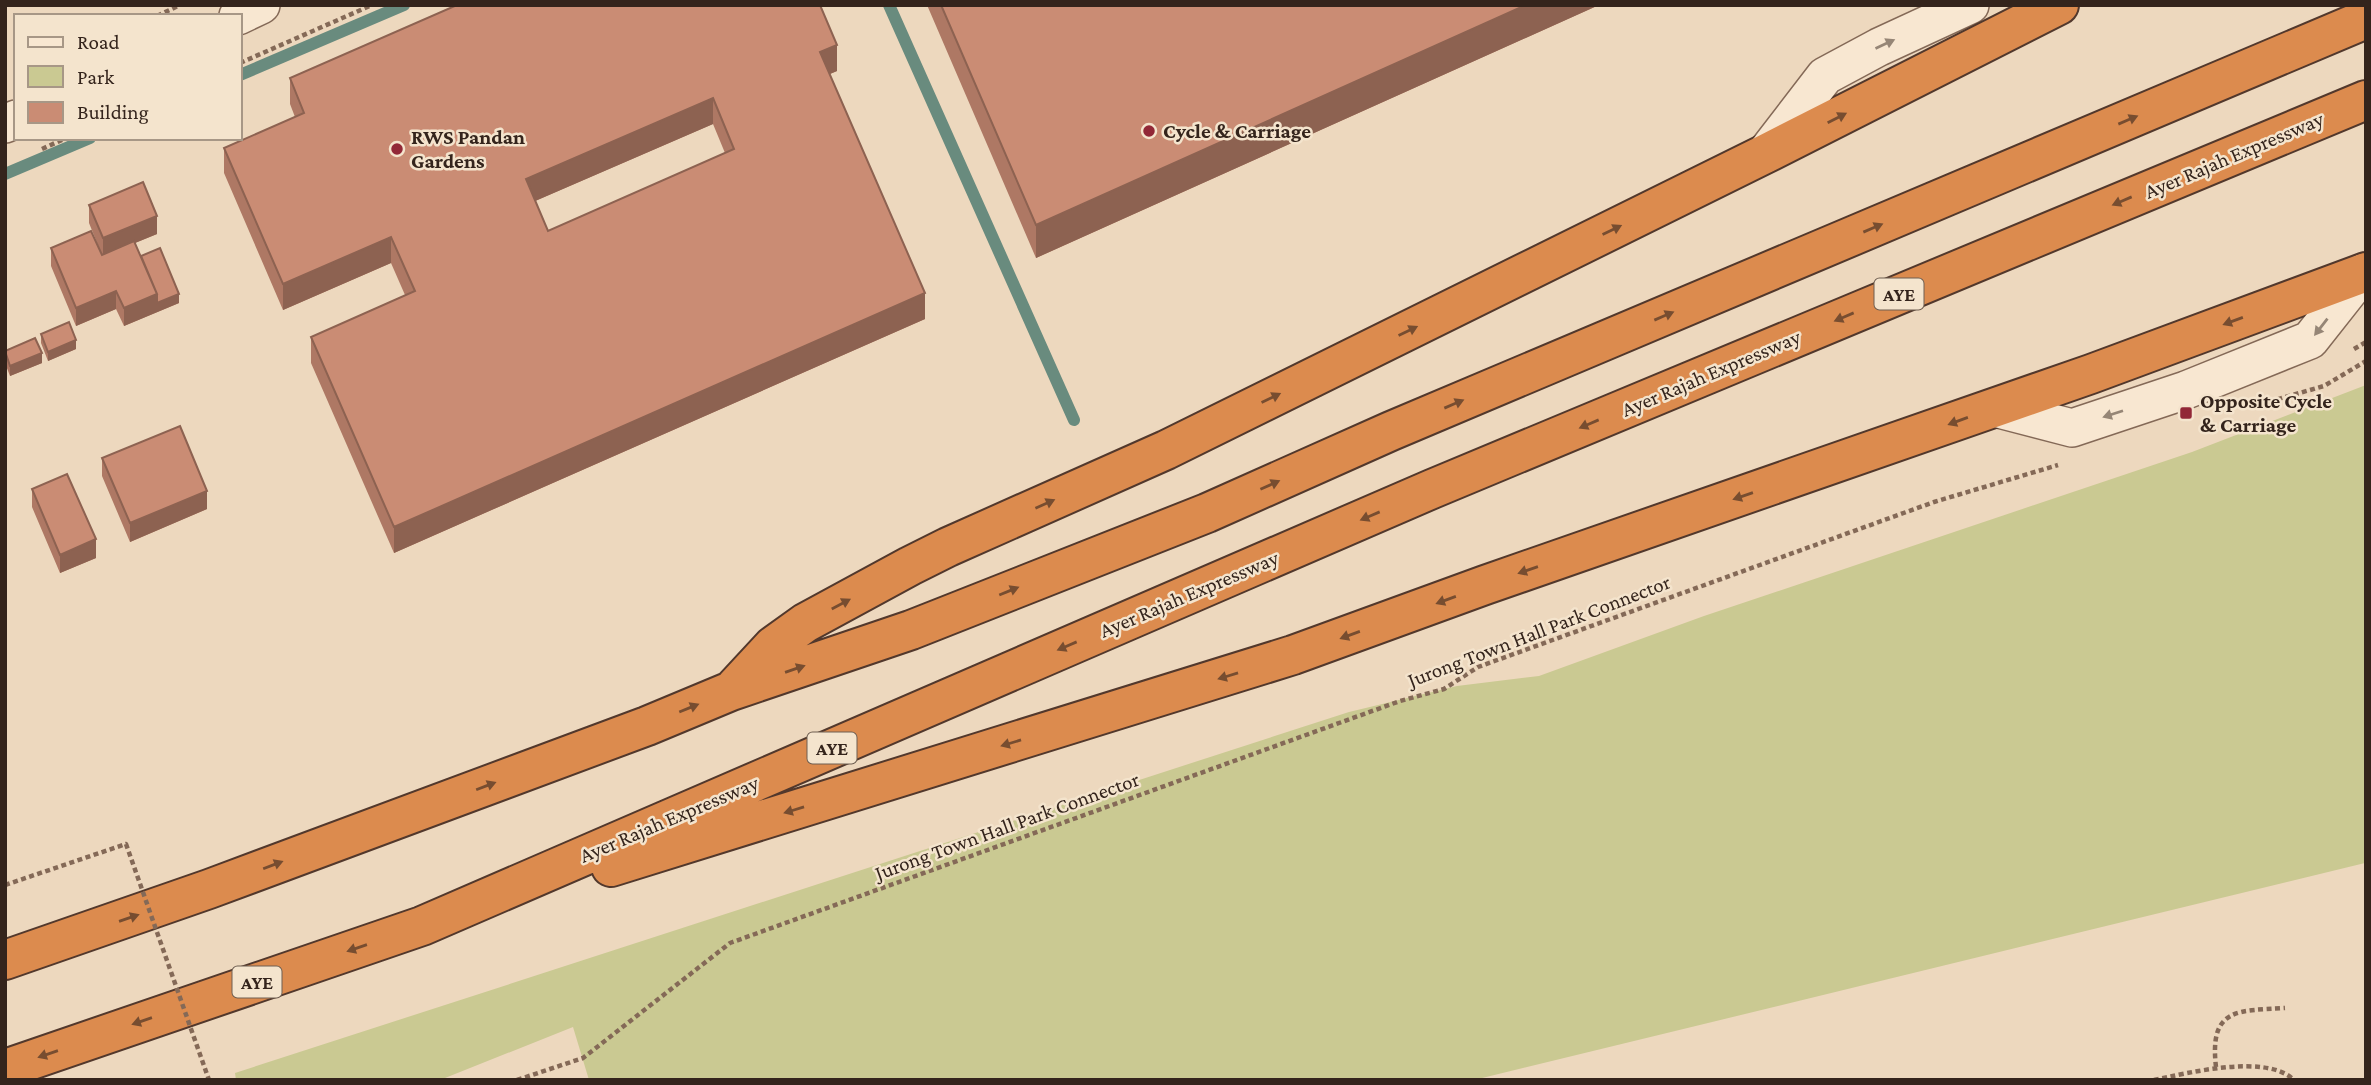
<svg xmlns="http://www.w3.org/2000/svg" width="2371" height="1085" viewBox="0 0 2371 1085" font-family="'Crimson Pro',serif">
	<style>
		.green { fill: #cac992 }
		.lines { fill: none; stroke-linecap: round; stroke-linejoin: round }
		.stream { stroke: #698b7e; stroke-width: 12 }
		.minor-casing { stroke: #846957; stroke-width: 40 }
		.highway-casing { stroke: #52382c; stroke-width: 42 }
		.path { stroke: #846957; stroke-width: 4.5; stroke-dasharray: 5 3.5; stroke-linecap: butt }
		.minor { stroke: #f8e7d1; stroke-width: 37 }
		.highway { stroke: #dc8b4e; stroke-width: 38 }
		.path-bridge { stroke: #846957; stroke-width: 4.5; stroke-dasharray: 5 3.5; stroke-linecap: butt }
		.wall { fill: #ae7864; fill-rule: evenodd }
		.shaded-wall { fill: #8d6251 }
		.building { fill: #ca8c74; stroke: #8d6251; stroke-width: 2; fill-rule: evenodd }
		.oneway { fill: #968676 }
		.oneway2 { fill: #774d30 }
		.poi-dot { fill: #922837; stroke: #f4e4cd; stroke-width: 2.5 }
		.labels { text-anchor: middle; stroke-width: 5; stroke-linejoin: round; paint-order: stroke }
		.shield { fill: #f4e4cd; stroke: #6e5e51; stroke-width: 2 }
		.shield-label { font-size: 19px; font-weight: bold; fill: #34241c }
		.poi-label { font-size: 21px; font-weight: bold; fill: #34241c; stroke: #f4e4cd; text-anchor: start }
		.street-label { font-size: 21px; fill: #34241c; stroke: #f4e4cd }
	</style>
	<rect width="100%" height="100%" fill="#edd8be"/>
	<!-- green -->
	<path class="green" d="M2366,385L2365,863L1474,1080H589L573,1027L440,1080H236L235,1073L1349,712L1457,686L1539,676L1704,616L2192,452Z"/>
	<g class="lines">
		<!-- stream -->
		<path class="stream" d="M889,5L1074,420
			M240,75L404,5
			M5,174L90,138"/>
		<!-- minor casing -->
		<g class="minor-casing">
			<path id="minor" d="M238,16L261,5
				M5,124L16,119
				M1765,154L1825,76L1879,47L1970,5
				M1995,408L2072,428L2186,390L2310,340L2363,273"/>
		</g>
		<!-- highway casing -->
		<g class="highway-casing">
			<path id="highway" d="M735,687L773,646L805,623L910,566L948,547L1166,450L1765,154L2059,5
				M611,867L1293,655L1485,585L2091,374L2366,272
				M5,960L209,889L647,726L731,691L911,630L1207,513L1391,431L2366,19
				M5,1069L422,926L1432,489L2366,100"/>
		</g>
		<!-- path -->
		<path class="path" d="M157,16L180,5
			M240,63L372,5
			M42,149L66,138
			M2354,349L2366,342
			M2261,404L2324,386L2366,361
			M2216,1067C2209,1007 2238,1011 2285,1008
			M517,1080L583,1058L730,943L1400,701L1444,689L1478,667L1934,502L2058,465
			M2154,1080C2188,1073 2266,1053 2294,1080"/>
		<!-- minor -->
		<use href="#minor" class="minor"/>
		<!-- highway -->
		<use href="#highway" class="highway"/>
		<!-- path-bridge -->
		<path class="path-bridge" d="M5,885L126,844L209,1080"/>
	</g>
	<!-- wall -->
	<path class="wall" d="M927,5H1599L1036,258Z
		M837,71L830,74L925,319L394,553L311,363V337L405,295L391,263L283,310L224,173V148L295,117L290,104V78ZM713,124L725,153L548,231L535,201Z
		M89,205L157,234L135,243L141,256L179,303L124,326L116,309L76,326L51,266V248L102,255L89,223Z
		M41,334L76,349L48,361L41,343Z
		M5,351L42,363L10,376L5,363Z
		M102,458L207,509L130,542L102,476Z
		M32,489L96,558L60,573L32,507Z"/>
	<!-- shaded-wall -->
	<path class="shaded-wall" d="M1526,5H1599L1036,258V225Z
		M837,45V71L820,78V52Z
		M713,98V124L526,205V179Z
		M157,216V234L103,256V238Z
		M391,237V263L283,310V284Z
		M116,291V309L76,326V308Z
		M925,293V319L394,553V527Z
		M157,294H179V303L124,326V308Z
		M76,340V349L48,361V352Z
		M42,353V363L10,376V366Z
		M207,491V509L130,542V523Z
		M96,539V558L60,573V555Z"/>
	<!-- building -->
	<path class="building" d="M457,5H820L837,45L820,52L925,293L394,527L311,337L415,291L391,237L283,284L224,148L304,113L290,78ZM713,98L734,149L548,231L526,179Z
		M941,5H1526L1036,225Z
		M143,182L157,216L103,238L89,205Z
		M91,231L102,255L134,241L157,294L124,308L116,291L76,308L51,248Z
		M160,248L179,294L157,303V294L141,256Z
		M69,322L76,340L48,352L41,334Z
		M35,338L42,353L10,366L5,351Z
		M180,426L207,491L130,523L102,458Z
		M67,474L96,539L60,555L32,489Z"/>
	<!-- one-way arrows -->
	<defs><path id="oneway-solid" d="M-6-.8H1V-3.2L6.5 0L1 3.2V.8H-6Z" transform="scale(1.75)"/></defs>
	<g class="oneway">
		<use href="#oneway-solid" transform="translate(1885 44) rotate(-25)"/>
		<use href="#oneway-solid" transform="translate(2321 327) rotate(128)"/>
		<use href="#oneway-solid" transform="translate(2113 414) rotate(162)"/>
	</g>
	<g class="oneway2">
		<use href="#oneway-solid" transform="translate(1837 118) rotate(-27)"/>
		<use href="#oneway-solid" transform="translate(2128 120) rotate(-23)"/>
		<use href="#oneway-solid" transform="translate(2122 201) rotate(157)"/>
		<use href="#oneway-solid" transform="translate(1873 228) rotate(-23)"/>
		<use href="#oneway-solid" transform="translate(1612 230) rotate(-26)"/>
		<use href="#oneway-solid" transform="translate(1664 316) rotate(-23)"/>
		<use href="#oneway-solid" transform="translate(1844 317) rotate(157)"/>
		<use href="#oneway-solid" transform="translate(2233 321) rotate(160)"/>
		<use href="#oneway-solid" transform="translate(1408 331) rotate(-26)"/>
		<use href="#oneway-solid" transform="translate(1271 398) rotate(-26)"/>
		<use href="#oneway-solid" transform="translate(1454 404) rotate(-23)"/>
		<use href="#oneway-solid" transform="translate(1958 421) rotate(160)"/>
		<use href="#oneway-solid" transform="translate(1589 424) rotate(157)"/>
		<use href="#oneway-solid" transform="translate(1270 485) rotate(-24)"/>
		<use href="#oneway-solid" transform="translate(1743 496) rotate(161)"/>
		<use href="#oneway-solid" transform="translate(1045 504) rotate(-24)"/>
		<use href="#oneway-solid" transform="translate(1370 516) rotate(157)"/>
		<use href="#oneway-solid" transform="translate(1528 570) rotate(161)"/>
		<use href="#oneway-solid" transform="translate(1009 591) rotate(-22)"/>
		<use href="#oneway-solid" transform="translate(1446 600) rotate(160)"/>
		<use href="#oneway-solid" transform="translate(841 604) rotate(-28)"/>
		<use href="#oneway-solid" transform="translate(1350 635) rotate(160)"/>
		<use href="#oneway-solid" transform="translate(1067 646) rotate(157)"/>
		<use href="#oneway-solid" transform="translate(795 669) rotate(-19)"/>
		<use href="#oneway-solid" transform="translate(1228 676) rotate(163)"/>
		<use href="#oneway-solid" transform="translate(689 708) rotate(-22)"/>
		<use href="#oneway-solid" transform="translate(1011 743) rotate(163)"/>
		<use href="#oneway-solid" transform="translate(486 786) rotate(-21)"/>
		<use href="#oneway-solid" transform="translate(794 810) rotate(163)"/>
		<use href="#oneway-solid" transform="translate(273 865) rotate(-21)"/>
		<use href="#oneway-solid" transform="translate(129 918) rotate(-19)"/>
		<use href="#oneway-solid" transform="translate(357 948) rotate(161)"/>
		<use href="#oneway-solid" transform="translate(142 1021) rotate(161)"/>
		<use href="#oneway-solid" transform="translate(48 1054) rotate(161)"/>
	</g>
	<!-- markers -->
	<g class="poi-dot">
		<circle cx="1149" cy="131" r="7"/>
		<circle cx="397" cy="149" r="7"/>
		<rect x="2179" y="406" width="14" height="14" rx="3.5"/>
	</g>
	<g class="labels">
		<!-- shield labels -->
		<g class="shield">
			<rect x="1874.5" y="278.5" width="49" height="31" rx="5"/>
			<rect x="807.5" y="732.5" width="49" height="31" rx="5"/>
			<rect x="232.5" y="966.5" width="49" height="31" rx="5"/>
		</g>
		<g class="shield-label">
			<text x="1899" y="301">AYE</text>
			<text x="832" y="755">AYE</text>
			<text x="257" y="989">AYE</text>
		</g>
		<!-- poi labels -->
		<g class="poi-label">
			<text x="1163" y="138">Cycle &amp; Carriage</text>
			<text x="411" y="144">RWS Pandan<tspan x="411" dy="24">Gardens</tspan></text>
			<text x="2200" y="408">Opposite Cycle<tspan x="2200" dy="24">&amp; Carriage</tspan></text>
		</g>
		<!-- street labels -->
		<g class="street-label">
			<text transform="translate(2234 155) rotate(-23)" y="7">Ayer Rajah Expressway</text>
			<text transform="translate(1711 373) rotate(-23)" y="7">Ayer Rajah Expressway</text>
			<text transform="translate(1189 594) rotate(-23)" y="7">Ayer Rajah Expressway</text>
			<text transform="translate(1539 631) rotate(-21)" y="7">Jurong Town Hall Park Connector</text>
			<text transform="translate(669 819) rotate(-23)" y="7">Ayer Rajah Expressway</text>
			<text transform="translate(1007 826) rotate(-20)" y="7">Jurong Town Hall Park Connector</text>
		</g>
	</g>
	<!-- border -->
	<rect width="2371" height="1085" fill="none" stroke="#34241c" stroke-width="14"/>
	<!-- legend -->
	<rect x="14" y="14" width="228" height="126" fill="#f4e4cd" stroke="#a79786" stroke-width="2"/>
	<rect x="28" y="37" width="35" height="10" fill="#f8e7d1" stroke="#a79786" stroke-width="2"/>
	<text x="77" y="49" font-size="21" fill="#34241c">Road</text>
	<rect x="28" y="66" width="35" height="21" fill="#cac992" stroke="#a79786" stroke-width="2"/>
	<text x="77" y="84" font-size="21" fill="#34241c">Park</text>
	<rect x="28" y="102" width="35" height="21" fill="#ca8c74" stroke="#a79786" stroke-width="2"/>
	<text x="77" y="119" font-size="21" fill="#34241c">Building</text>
</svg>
